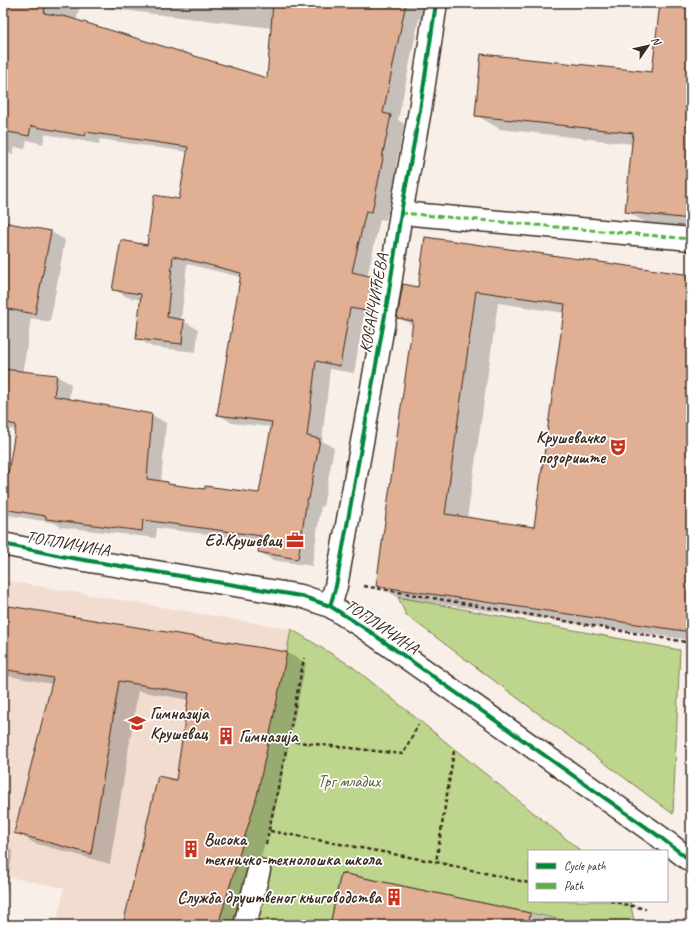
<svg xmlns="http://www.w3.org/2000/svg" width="694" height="928" viewBox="0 0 694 928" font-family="Caveat,sans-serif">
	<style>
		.built { fill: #f2dccf }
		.green { fill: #bdd58c; stroke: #7c8055 }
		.shadow { fill: #0003; fill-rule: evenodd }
		.building { fill: #e1af93; stroke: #3b2a1e; fill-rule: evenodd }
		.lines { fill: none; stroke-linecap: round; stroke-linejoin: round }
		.pedestrian-casing { stroke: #3b2a1e; stroke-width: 25 }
		.minor-casing { stroke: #3b2a1e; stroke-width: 25 }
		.tertiary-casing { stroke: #3b2a1e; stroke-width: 25 }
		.path { stroke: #3b2a1e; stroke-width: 2.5; stroke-dasharray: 4 3; stroke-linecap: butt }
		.pedestrian { stroke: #fff; stroke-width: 22 }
		.minor { stroke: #fff; stroke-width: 22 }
		.tertiary { stroke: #fff; stroke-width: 22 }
		.quiet { stroke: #57b245; stroke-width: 3; stroke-dasharray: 6 3; stroke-linecap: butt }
		.cycleway-casing { stroke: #fff; stroke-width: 6 }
		.cycleway { stroke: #00873e; stroke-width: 4 }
		.labels { text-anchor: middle; stroke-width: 3.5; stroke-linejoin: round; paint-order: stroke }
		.street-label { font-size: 17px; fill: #3b2a1e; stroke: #fff }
		.poi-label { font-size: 17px; font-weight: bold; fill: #3b2a1e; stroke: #fff; text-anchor: end }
		.park-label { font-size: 17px; fill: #625d3f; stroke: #fff }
	</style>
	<rect width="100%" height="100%" fill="#f9efe9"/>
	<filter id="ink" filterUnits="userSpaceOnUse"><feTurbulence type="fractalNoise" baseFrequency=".025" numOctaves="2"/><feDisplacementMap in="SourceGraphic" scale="8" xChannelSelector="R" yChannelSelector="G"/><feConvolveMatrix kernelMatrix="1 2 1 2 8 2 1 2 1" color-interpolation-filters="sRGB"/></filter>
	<g filter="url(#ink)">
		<!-- built -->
		<path class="built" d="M3,580L291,629L287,652L218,925H56L64,888L3,876Z"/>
		<!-- green -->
		<path class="green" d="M398,597L680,650L673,814L406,615Z
			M291,629L353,667L581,851H529V901H630L635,925H590L563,920L341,873L330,925H218L287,652Z"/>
		<!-- shadow -->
		<path class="shadow" d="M3,3H424L421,19H419L398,120L404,124L396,167L397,168L386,220L380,219L367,277L378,279L392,287L387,320L364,315L354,373L330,369L322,441L334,448L323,507L321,506L312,566L273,560L259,552L261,541L157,528L156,538L61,527L55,523L8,515L3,513V474L9,475L16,430L3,428V223L51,232L65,240L50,322L31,318L23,372L56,376L71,384L69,399L152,415L166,423L161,483L205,490L260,494L272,427L232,423L218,414L241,277L187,264L181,320L198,329L196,352L152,347L137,338L142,300L127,297L113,289L148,246L180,200L188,152L100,139L99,144L45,134L43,144L27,140L25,149L15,147L13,154L3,152ZM80,5L272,28L268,80L76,21Z
			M661,3H691V230L650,225L626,211L633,144L500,129L476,115L653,74Z
			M691,276V640L399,598L377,585L414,326L398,317L419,288ZM498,303L565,313L535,528L467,519Z
			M3,606L287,653L306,663L276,807L240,925H124L177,781L189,700L138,691L110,864L34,843L15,832L52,684L3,675Z
			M3,846L13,851L3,909Z
			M342,874L563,921L584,925H331Z"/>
		<!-- building -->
		<path class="building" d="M3,3H46L44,13L67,17L267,78L273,3H406L383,113L391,115L382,158H383L372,212L366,211L352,272L378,278L373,312L350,308L340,366L316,361L307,436L320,439L309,499H307L298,559L258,552L261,536L143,520L142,531L46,519V516L3,509V473L8,474L16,425L3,422V369L57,375L54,396L152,414L147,479L168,482V484L205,489V486L259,493L272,422L217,415L241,273L173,256L167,317L184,320L182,344L136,339L141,294L112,290L121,240L147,245L154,195L179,199L188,147L86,132L85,136L31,126L29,136L3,131Z
			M660,3H691V219L625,212L633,133L475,116L481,54L652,72Z
			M3,222L51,231L35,314L3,308Z
			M425,237L691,275V632L376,586L413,321L397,318L403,284L418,287ZM476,291L565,304L534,527L445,514Z
			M3,605L287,652L257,796L218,925H123L158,776L176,780L189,693L119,681L91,854L14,833L53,678L3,669Z
			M341,873L530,913L529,925H330Z"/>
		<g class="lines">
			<!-- pedestrian casing -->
			<g class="pedestrian-casing">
				<path id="pedestrian" d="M401,213L691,239"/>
			</g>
			<!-- minor casing -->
			<g class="minor-casing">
				<path id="minor" d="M330,606L336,586L387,304L401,213L420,110L436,3
					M245,925L259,870"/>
			</g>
			<!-- tertiary casing -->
			<g class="tertiary-casing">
				<path id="tertiary" d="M3,544L66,557L301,596L330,606L366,629L660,837L691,861"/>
			</g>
			<!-- path -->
			<path class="path" d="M364,586L691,643
				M288,741L403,754L418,725
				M454,751L436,862L529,883
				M270,831L436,862
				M266,844L288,741L304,658
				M610,901L646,909"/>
			<!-- pedestrian -->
			<use href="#pedestrian" class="pedestrian"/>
			<!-- minor -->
			<use href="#minor" class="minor"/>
			<!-- tertiary -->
			<use href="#tertiary" class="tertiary"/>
			<!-- quiet -->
			<path class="quiet" d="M401,213L691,239"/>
			<!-- cycleway casing -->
			<g class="cycleway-casing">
				<path id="cycleway" d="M3,544L66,557L301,596L330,606L366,629L660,837L691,861
					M330,606L336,586L387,304L401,213L420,110L436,3"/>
			</g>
			<!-- cycleway -->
			<use href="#cycleway" class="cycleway"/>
		</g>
	</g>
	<!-- icons -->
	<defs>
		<g id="theatre-bare" transform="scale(1.38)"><path d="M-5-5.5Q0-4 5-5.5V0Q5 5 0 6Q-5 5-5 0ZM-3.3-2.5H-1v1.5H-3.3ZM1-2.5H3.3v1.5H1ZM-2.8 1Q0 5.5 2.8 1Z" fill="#c8321e" stroke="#fff" stroke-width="2.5" paint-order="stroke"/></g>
		<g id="office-bare" transform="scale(1.38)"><path d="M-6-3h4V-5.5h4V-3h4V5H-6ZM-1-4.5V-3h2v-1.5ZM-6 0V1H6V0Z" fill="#c8321e" stroke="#fff" stroke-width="2.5" paint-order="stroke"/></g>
		<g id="school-bare" transform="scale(1.38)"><path d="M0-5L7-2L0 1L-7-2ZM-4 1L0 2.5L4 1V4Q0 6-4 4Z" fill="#c8321e" stroke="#fff" stroke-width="2.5" paint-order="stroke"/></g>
		<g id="building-bare" transform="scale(1.38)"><path d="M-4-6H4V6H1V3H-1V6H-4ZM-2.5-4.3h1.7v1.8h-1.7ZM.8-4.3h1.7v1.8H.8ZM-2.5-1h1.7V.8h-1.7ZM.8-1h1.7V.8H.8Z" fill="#c8321e" stroke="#fff" stroke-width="2.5" paint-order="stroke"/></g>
	</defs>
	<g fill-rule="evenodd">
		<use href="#theatre-bare" x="618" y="447"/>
		<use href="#office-bare" x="295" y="540"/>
		<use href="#school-bare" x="137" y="723"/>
		<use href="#building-bare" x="226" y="736"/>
		<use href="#building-bare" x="191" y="849"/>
		<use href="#building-bare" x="394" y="897"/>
	</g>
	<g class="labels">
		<!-- street labels -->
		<g class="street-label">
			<text transform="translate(373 303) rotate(-80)" y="6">КОСАНЧИЋЕВА</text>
			<text transform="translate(68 543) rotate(10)" y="6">ТОПЛИЧИНА</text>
			<text transform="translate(382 626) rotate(34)" y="6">ТОПЛИЧИНА</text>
		</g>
		<!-- poi labels -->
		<g class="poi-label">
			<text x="605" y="443">Крушевачко<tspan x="605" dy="20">позориште</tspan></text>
			<text x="282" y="546">Ед.Крушевац</text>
			<text x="150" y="719" text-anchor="start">Гимназија<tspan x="150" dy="20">Крушевац</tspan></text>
			<text x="239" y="742" text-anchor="start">Гимназија</text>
			<text x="204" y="845" text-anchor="start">Висока<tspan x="204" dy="20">техничко-технолошка школа</tspan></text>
			<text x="381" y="903">Служба друштвеног књиговодства</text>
		</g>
		<!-- park labels -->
		<g class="park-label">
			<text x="349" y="787">Трг младих</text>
		</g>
	</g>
	<!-- margin -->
	<rect width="694" height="928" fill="none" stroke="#fff" stroke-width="16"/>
	<rect x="8" y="8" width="678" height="912" fill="none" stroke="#3b2a1e" stroke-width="1.5" filter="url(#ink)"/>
	<!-- legend -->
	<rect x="528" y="850" width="140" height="52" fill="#ffffff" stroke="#b1aaa5"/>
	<rect x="536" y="863" width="20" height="6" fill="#00873e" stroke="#b1aaa5"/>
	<text x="564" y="870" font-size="12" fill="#3b2a1e">Cycle path</text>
	<rect x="536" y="883" width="20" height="6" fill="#57b245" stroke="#b1aaa5"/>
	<text x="564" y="890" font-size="12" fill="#3b2a1e">Path</text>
	<!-- north arrow -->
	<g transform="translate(648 46) rotate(56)" stroke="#ffffff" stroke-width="3" paint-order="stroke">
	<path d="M0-3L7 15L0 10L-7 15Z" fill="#3b2a1e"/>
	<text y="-6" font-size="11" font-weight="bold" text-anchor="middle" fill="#3b2a1e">N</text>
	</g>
</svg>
